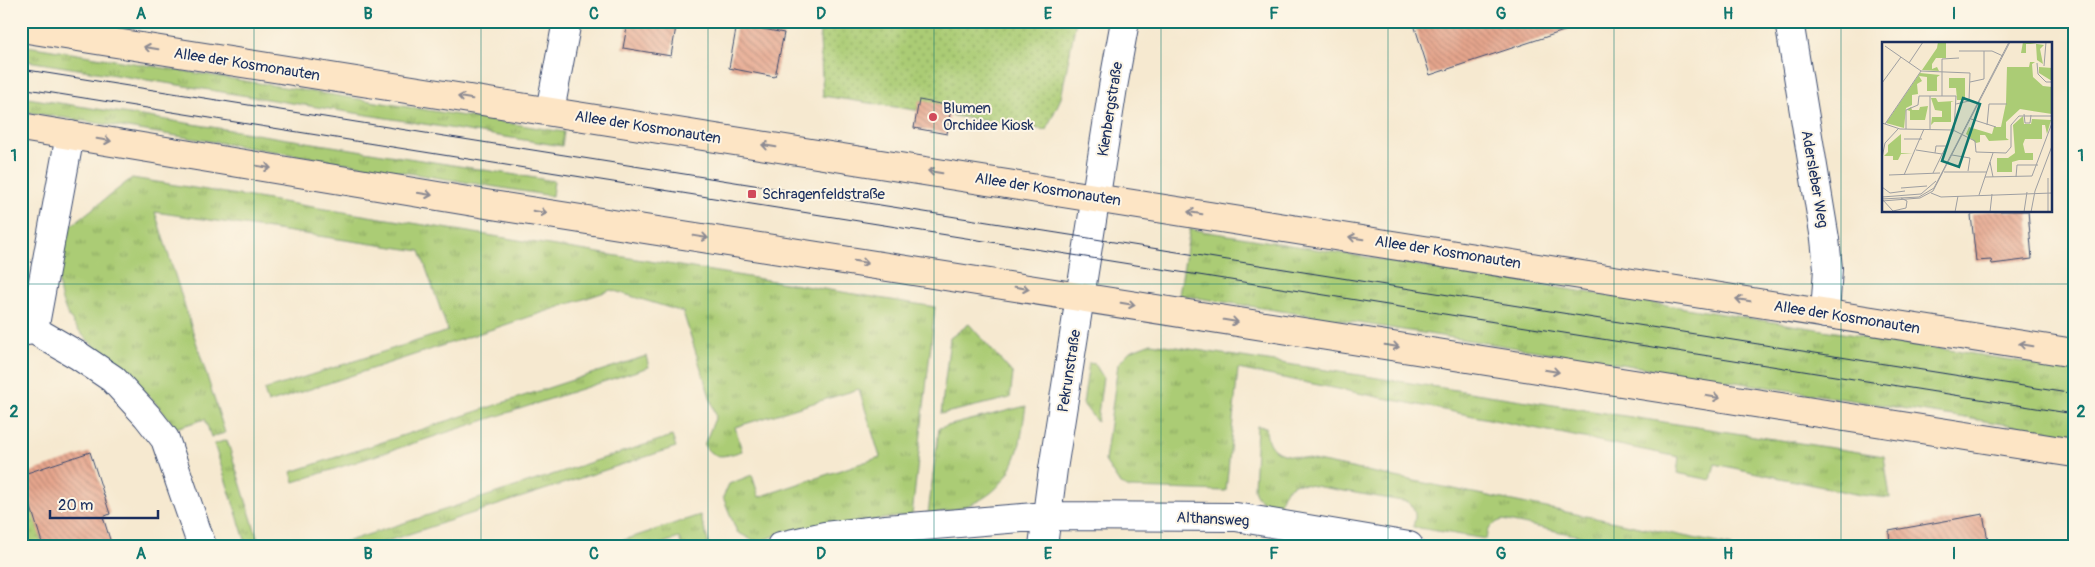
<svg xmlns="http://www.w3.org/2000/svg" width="2095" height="567" viewBox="0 0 2095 567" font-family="Pangolin,sans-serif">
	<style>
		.grass { fill: url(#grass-tufts); stroke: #637e6a }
		.park { fill: url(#park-dots); stroke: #637e6a }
		.building { fill: url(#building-back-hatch) }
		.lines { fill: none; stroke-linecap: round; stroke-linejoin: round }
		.street-casing { stroke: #3c4b6f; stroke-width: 30 }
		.secondary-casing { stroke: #3c4b6f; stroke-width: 30 }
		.street { stroke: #fff; stroke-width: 28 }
		.secondary { stroke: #fde5c5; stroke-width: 28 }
		.tram { stroke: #1b2f5e; stroke-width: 1 }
		.oneway { stroke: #8c8a92 }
		.grid { fill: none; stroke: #0f766e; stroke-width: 1; stroke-opacity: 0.55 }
		.poi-dot { fill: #d1495b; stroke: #fcf5e5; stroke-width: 2 }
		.labels { text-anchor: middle; stroke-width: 4; stroke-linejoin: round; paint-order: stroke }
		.street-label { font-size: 15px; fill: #1b2f5e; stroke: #fcf5e5 }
		.poi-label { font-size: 15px; fill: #1b2f5e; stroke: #fcf5e5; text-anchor: start }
		.inset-road { fill: none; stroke: #9e9fa2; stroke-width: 1 }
		.view { fill: #0f766e; fill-opacity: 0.15; stroke: #0f766e; stroke-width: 2.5 }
		.inset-edge { fill: none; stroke: #1b2f5e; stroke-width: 2.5 }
		.neatline { fill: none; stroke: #0f766e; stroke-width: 2 }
		.grid-label { font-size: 16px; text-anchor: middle; font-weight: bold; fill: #0f766e }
	</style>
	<defs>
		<pattern id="grass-tufts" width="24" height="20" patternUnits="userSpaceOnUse" patternTransform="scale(1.25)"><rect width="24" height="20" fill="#abcc75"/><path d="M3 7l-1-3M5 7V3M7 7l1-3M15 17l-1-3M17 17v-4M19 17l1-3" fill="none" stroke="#8aa663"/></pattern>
		<pattern id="park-dots" width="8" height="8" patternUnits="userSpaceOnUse" patternTransform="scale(1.25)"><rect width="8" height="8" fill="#abcc75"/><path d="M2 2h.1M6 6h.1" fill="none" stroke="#8aa663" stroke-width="1.8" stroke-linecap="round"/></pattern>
		<pattern id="building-back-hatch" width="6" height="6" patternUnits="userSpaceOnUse" patternTransform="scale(1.25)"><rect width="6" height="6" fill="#e6a68d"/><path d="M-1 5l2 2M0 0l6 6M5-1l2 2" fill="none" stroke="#ba8876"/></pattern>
	</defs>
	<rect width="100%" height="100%" fill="#fcf5e5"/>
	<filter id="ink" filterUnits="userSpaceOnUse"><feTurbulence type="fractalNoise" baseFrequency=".02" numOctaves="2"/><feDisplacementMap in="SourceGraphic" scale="10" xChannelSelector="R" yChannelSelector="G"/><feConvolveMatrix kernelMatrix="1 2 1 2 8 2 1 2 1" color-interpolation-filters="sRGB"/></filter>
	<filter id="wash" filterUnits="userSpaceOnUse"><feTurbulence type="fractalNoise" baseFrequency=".0096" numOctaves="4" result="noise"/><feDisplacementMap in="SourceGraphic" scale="20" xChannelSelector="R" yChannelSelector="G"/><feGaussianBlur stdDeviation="1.12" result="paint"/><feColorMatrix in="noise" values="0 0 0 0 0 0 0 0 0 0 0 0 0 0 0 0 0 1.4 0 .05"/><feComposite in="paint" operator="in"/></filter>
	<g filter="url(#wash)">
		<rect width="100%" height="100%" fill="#f6e9d0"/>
		<!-- grass -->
		<path class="grass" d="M21,45L564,132L562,146L21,60Z
			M21,97L554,181L552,196L21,111Z
			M132,178L935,307L912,515L789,532L759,541L752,540L737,532L723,497L729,484L752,475L759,497L880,457L859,389L735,427L742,451C726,456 714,461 704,445L716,416L683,312L611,290L268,403L264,390L448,331L420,251L155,212L225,433L211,437L205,419L176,428C165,415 154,400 141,387C110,356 63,333 59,285C58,267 65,246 68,228Z
			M1190,229L2074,370V435L1179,295Z
			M969,324L1013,374L1010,398L941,414L950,338Z
			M1151,343L1884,456L1890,498L1860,495L1715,464L1711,480L1677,473L1679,457L1238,369L1226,491L1130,488L1120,484L1105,461L1118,364L1130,351Z
			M646,356L649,367L294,482L291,472Z
			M1089,363L1095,364L1103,377L1097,422L1083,404Z
			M1026,406C1023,422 1022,441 1016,456C1001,499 968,509 928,514L939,428Z
			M1257,426L1266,427C1266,440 1270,450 1283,454L1732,546H1628L1503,520C1492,523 1488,528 1486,539L1413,527C1416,516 1417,510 1408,502L1297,483C1286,488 1281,493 1280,506L1272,508L1257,497L1254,489Z
			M672,436L676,447L372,546H333Z
			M227,440L260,546H247L214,444Z
			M700,515L708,541L707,546H682L679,538L654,546H606Z"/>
		<!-- park -->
		<path class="park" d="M819,21H1076L1061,98L1046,130L823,96Z
			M21,480L30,508L37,506L47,536L40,538L43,546H21Z"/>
		<g id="blocks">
			<!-- building -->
			<path class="building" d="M628,21H677L671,56L623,48Z
				M1413,21H1575L1576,27L1430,75Z
				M737,24L784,33L775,77L729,68Z
				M919,100L951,106L947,134L914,128Z
				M1985,211H2028L2032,259L1992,264L1991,260L1976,261L1971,215Z
				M90,452L110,514L103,517L112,546H43L21,475Z
				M1983,514L1989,546H1890L1889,531Z"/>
		</g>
	</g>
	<g filter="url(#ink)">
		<use href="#blocks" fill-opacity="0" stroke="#3c4b6f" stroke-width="1"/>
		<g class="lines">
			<!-- street casing -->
			<g class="street-casing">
				<path id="street" d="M1789,21L1825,239L1828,268L1825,314
					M550,111L567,21
					M34,330L70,135
					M21,332L34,330L79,356L113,379L147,416L165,439L202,546
					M781,546L825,536L886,529L1046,516L1236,517L1409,546
					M1043,546L1053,469L1113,87L1125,21"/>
			</g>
			<!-- secondary casing -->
			<g class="secondary-casing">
				<path id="secondary" d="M21,28L2074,353
					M21,127L492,205L2074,453"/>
			</g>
			<!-- street -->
			<use href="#street" class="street"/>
			<!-- secondary -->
			<use href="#secondary" class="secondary"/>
			<!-- tram -->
			<path class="tram" d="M21,69L2074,394
				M21,88L2074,414"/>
		</g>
		<!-- one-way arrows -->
		<defs><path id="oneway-shaft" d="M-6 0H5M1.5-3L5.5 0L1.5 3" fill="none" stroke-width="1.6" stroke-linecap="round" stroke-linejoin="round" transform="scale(1.25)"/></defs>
		<g class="oneway">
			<use href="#oneway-shaft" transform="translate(151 48) rotate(-171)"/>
			<use href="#oneway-shaft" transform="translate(465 98) rotate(-171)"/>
			<use href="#oneway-shaft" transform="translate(104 140) rotate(9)"/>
			<use href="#oneway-shaft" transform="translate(769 146) rotate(-171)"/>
			<use href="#oneway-shaft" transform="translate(264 167) rotate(9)"/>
			<use href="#oneway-shaft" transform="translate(935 172) rotate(-171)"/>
			<use href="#oneway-shaft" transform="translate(425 194) rotate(9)"/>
			<use href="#oneway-shaft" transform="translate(540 212) rotate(9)"/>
			<use href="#oneway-shaft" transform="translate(1195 213) rotate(-171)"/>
			<use href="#oneway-shaft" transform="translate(701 237) rotate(9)"/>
			<use href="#oneway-shaft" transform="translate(1356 238) rotate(-171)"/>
			<use href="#oneway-shaft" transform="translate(861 262) rotate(9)"/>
			<use href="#oneway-shaft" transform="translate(1022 288) rotate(9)"/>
			<use href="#oneway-shaft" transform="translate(1743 300) rotate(-170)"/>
			<use href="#oneway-shaft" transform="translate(1128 304) rotate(9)"/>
			<use href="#oneway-shaft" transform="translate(1231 321) rotate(9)"/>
			<use href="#oneway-shaft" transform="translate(2026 345) rotate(-171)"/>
			<use href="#oneway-shaft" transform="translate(1392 346) rotate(9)"/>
			<use href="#oneway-shaft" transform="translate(1552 371) rotate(9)"/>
			<use href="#oneway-shaft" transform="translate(1713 397) rotate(9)"/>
		</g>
	</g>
	<!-- grid -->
	<path class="grid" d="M254,21V546M481,21V546M708,21V546M934,21V546M1161,21V546M1388,21V546M1614,21V546M1841,21V546M21,284H2074"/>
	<!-- markers -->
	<g class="poi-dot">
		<circle cx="933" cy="117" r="5"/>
		<rect x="747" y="189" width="10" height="10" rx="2.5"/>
	</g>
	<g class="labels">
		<!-- street labels -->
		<g class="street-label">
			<text transform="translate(247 64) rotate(9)" y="5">Allee der Kosmonauten</text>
			<text transform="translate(1110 109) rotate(-81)" y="5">Kienbergstraße</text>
			<text transform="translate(648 127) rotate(9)" y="5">Allee der Kosmonauten</text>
			<text transform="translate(1815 179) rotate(80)" y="5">Adersleber Weg</text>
			<text transform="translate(1048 189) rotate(9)" y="5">Allee der Kosmonauten</text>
			<text transform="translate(1448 252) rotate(9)" y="5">Allee der Kosmonauten</text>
			<text transform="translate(1847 317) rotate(9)" y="5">Allee der Kosmonauten</text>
			<text transform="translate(1069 371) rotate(-81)" y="5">Pekrunstraße</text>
			<text transform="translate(1213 519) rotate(3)" y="5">Althansweg</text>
		</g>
		<!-- poi labels -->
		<g class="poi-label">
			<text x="943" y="113">Blumen<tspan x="943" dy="17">Orchidee Kiosk</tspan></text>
			<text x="762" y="199">Schragenfeldstraße</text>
		</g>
	</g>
	<!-- overview -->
	<g transform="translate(1882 42)">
		<rect width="170" height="170" fill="#f6e9d0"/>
		<path d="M56,0H64V16H54L50,22V27L55,25L57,29L40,28L55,6ZM141,0L162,3L158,7L161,22L155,18L154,2H144V11H139ZM148,20H153L150,22L151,35L161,44L170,45V72L138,67L124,80V96L127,98L107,99L103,93H98V100L94,101L84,92L87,85L110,92L112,85H119L124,61L125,25H147ZM157,25L170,26V39L157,31ZM38,31L58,33L55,35V49H45V35L37,34L40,39L35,42L36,52L30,53V63L24,66L22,86L4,81ZM67,36H83V58H75L74,46H67ZM49,56H54L56,60L72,59L69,60V80H52L49,83L50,75H60V69L53,68ZM29,65L30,68H37L38,65L46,64L43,78H28V69L25,68ZM141,74L142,82H149L150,77L169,78L165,92L163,83H160V97H143L141,102L143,111H151V118H137L130,120V130H115V116H126L133,111L131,83ZM19,92V111H31L19,112L16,118H11V114H2L6,110V103Z" fill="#abcc75"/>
		<path class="inset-road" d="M3,4L39,29L88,31L87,59L74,62M77,9H110L121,14M27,21L41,0M155,21L156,32L164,40H170M162,24L164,0M88,40L102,37V9M0,41L19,15M48,54V87M60,54V17L77,16M142,72L143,81H148L149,73M89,77L114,85M0,81L18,87L71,88L93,99L94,110L124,111L129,105V83L137,74H170M3,82L39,29M105,83L107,62H125M24,87V68L36,63L37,54H74L72,88L51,131M22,97H40M34,108L60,112M53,111L54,104H65M70,113L88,116L86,129M0,116L3,101L16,87M108,120L111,135M62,130H105M7,133L58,131M22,133L42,87M103,135L150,134L170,81M134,135L135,123H156M0,145L8,151L23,149M19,146L45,144M49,151L59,155L170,151M97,153L111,111M0,155L39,152L54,139M0,157L37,155L52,146L127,0M0,157L11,169L24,166L25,159L19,156M0,159L38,156L51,149L128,0M73,170L76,154M108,170L110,152M142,170L145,150M149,170L153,149L170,104M166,170V136"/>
		<path class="view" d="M81,56L98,62L77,125L60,119Z"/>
		<rect width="170" height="170" class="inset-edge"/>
	</g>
	<!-- margin -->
	<rect width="2095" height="567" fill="none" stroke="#fcf5e5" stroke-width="55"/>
	<!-- scale -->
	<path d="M50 510v8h108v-8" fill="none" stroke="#1b2f5e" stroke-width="2.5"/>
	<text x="58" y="510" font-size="15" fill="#1b2f5e" stroke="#fcf5e5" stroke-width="4" paint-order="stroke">20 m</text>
	<rect x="28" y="28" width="2040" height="512" class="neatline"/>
	<g class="grid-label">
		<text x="141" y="19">A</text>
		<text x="368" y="19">B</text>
		<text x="594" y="19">C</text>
		<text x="821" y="19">D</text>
		<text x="1048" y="19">E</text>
		<text x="1274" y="19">F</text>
		<text x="1501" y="19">G</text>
		<text x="1728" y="19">H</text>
		<text x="1954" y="19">I</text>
		<text x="14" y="161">1</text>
		<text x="2081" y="161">1</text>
		<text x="14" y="417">2</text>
		<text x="2081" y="417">2</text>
		<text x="141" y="559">A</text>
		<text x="368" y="559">B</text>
		<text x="594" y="559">C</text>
		<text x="821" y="559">D</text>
		<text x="1048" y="559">E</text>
		<text x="1274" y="559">F</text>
		<text x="1501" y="559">G</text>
		<text x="1728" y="559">H</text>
		<text x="1954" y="559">I</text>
	</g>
</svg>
